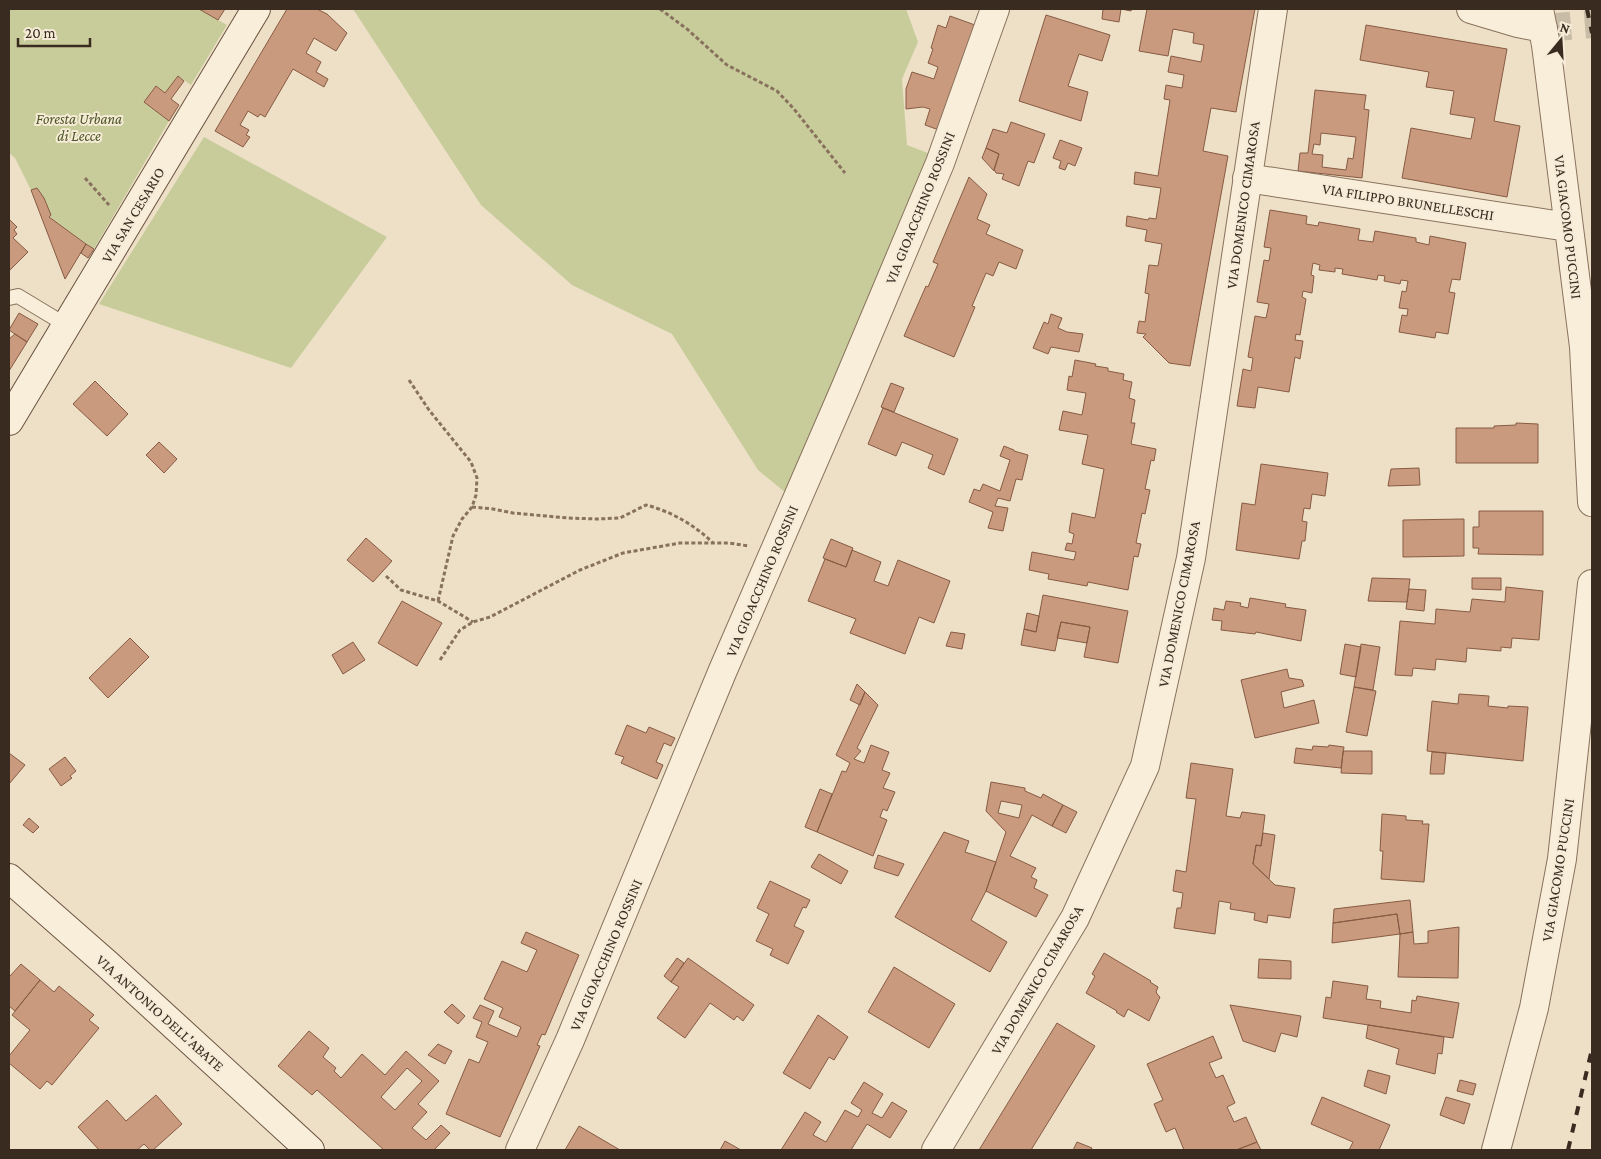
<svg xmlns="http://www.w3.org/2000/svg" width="1601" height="1159" viewBox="0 0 1601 1159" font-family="'Crimson Pro',serif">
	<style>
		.green { fill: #c8cc9b }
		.building { fill: #ca9a7e; stroke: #875b43; fill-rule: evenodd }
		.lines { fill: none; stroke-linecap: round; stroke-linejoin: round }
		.street-tunnel { stroke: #c9bca6; stroke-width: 28; stroke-dasharray: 28 14; stroke-linecap: butt }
		.lane-casing { stroke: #89725d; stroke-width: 16 }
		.street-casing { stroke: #89725d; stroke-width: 30 }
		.secondary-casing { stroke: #6b5340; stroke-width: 30 }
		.path { stroke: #89725d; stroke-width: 3; stroke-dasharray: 4 2.5; stroke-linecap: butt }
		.lane { stroke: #f8eeda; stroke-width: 14 }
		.street { stroke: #f8eeda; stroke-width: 28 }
		.secondary { stroke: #f8eeda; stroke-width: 28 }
		.rail { stroke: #392b20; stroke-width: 4; stroke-dasharray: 9 9; stroke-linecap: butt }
		.labels { text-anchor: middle; stroke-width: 4; stroke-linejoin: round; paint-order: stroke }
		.park-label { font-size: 15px; font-style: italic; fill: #4c5527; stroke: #f5ebd6 }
		.street-label { font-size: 15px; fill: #392b20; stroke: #f5ebd6 }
	</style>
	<rect width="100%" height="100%" fill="#ede0c7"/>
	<!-- green -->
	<path class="green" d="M9,9H199L227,25L191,85L178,76L165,93L156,86L144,102L169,121L94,249L49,217L50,215L44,198L37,188L31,190L15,158L9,153Z
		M353,9H906L918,42L902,79L907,145L933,155L786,493L758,470L672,334L572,285L481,205Z
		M204,137L387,237L291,368L99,304Z"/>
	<!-- building -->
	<path class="building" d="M199,9H225L218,20Z
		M287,9H317L327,14L347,33L336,51L314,38L306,53L321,62L316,72L328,79L324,87L293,69L265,117L260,114L258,117L248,111L240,125L249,130L246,135L250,137L243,147L215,131Z
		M1103,9H1132L1131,11L1121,9L1119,22L1102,19Z
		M1147,9H1255L1236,112L1211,108L1203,151L1228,156L1190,366L1169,363L1143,337L1146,334L1137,333L1139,321L1145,322L1149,294L1145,293L1149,265L1158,266L1162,244L1145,241L1147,230L1126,226L1127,216L1148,220L1149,218L1156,219L1161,188L1134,184L1135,172L1158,176L1170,100L1164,99L1166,85L1182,88L1184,75L1168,72L1171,56L1201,62L1204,45L1193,43L1194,33L1173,29L1168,56L1139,51Z
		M1046,15L1110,35L1102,61L1079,54L1068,86L1088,92L1081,121L1019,101Z
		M950,16L975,25L939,130L925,125L930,109L923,107L906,109V89L912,72L934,79L938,67L928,63L933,49L931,48L938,25L946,28Z
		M1366,25L1507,49L1494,121L1520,126L1507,197L1402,178L1411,128L1471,139L1475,118L1450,114L1454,91L1426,87L1429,72L1360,60Z
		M178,76L184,81L171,99L179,105L169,121L144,102L156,86L165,93Z
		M1315,90L1366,95L1364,109L1369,110L1362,178L1298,171L1300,153H1308ZM1321,133L1356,137L1353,159L1348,158L1346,170L1322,167L1323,155L1312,154L1314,144L1320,145Z
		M1011,122L1045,134L1034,163L1028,161L1019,186L1002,179L1004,174L996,173L994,169L999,154L986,148L993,129L1007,133Z
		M1060,140L1082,148L1075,166L1068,163L1065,170L1059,168L1061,161L1053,158Z
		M986,148L999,154L994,171L982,158Z
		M969,177L987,194L977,219L990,225L986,234L1023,250L1016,269L999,262L993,276L986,273L972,306L975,307L954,357L904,336L926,286L928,287L938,264L933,262Z
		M37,188L44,198L51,215L49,217L86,244L65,279L31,190Z
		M1270,210L1307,216L1306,224L1318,226L1319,222L1360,229L1358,240L1373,242L1375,231L1416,238V242L1429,245L1430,236L1466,243L1460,280L1452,279L1449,292L1455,293L1448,334L1436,332L1435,338L1399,332L1402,315L1407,316L1408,309L1399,308L1402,291L1406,292L1408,281L1401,280L1400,284L1384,281L1385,276L1378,275L1377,280L1342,274L1343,269L1335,268V272L1319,270L1320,265L1313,263L1311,275L1314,276L1312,293L1303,291L1302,297L1306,299L1300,335L1296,334L1295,340L1303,341L1300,359L1295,357L1289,392L1258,387L1255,408L1237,406L1243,369L1251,371L1253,358L1248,357L1255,316L1266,318L1269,304L1257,302L1264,260L1269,261L1271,248L1264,247Z
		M9,219L17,227L14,230L17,234L13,238L28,252L9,271Z
		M86,244L94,249L88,258L81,253Z
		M19,313L38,324L27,342L9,330Z
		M1051,314L1062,318L1058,328L1067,332L1083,334L1079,352L1051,347L1048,354L1033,348L1044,322L1048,324Z
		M15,334L27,342L9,371V339Z
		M1075,360L1096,364L1095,366L1108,368V371L1124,374L1123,380L1132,382L1129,398L1135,400L1131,423H1135L1131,444L1156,449L1154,461L1151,460L1145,489L1150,490L1145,514L1142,513L1136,543L1141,544L1138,557L1134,556L1128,590L1088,582L1087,586L1048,579L1049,574L1029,570L1032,552L1074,560L1076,552L1065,550L1067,543L1072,544L1074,534L1069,532L1072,513L1095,518L1104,469L1082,464L1088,435L1059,430L1063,411L1082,415L1086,393L1067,390L1069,376L1072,377Z
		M95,381L128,414L107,436L73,404Z
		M891,383L904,388L894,412L881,407Z
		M883,408L958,439L944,475L928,468L933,455L902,442L896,456L868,444Z
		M1516,423L1538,424V463H1456V428H1494V426L1516,425Z
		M159,442L177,459L164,473L146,455Z
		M1004,446L1014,450V451L1028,455L1022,480L1016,479L1010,501L998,498L995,506L1008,508L1003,531L988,528L993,512L969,502L974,489L980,491L983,484L1000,491L1010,460L1000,456Z
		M1261,464L1328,473L1325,496L1312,494L1310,509L1304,508L1302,521L1307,522L1305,541H1302L1299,559L1236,550L1242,503L1255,505Z
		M1419,468L1420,485L1388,486L1391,469Z
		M1479,511H1543V555L1478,554L1479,548H1473V527H1479Z
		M1464,519V556L1403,557V520Z
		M366,538L392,561L373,582L347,560Z
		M831,539L853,548L846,567L823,558Z
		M852,550L881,562L874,581L888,586L898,560L950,581L934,623L919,617L905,654L850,633L856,619L808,601L825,559L846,567Z
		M1372,578L1410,579L1407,602L1368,601Z
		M1472,578H1501V590L1472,589Z
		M1506,587L1543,591L1539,640L1512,638L1511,648L1501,647V651L1467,648L1466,662L1436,659L1435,670L1413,668L1412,676L1395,675L1400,621L1435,624L1436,609L1470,612L1472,599L1505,602Z
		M1409,589L1426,590L1424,611L1406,609Z
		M1043,595L1128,611L1118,663L1084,657L1090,627L1061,622L1055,651L1021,645L1024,629L1036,632Z
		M1250,598L1286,604L1285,607L1306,610L1301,641L1256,632L1255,634L1221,630L1222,621L1212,620L1214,608L1224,610L1226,601L1241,603L1240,606L1248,608Z
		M402,601L442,623L417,666L378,643Z
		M1027,613L1039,616L1036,632L1024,629Z
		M1061,622L1090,627L1087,643L1057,638Z
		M951,632L965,634L962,649L946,646Z
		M130,638L149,657L108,698L89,678Z
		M353,642L365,660L343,674L332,655Z
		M1345,644L1361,647L1356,677L1340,674Z
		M1361,644L1380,647L1373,690L1354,687Z
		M1287,669L1289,678L1302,680L1304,686L1281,692L1284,708L1314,700L1319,723L1255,738L1241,680Z
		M857,684L865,692L860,705L850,700Z
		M1354,687L1376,691L1367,736L1346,732Z
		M865,692L878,705L857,748L861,751L854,759L864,763L871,745L889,752L882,770L890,773L883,788L895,792L887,811L883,809L880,817L887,820L873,856L817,832L842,771L846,772L850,763L836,755Z
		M1459,694L1489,696L1488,706L1508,708V706L1528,707L1523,761L1427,751L1432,701L1458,704Z
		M627,725L646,733L649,727L675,738L671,746L664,743L656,762L663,765L657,779L621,763L624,757L615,754Z
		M1329,745L1344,747L1341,768L1294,763L1296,748L1312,750L1313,746L1328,747Z
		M1343,751H1372V774L1341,773Z
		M1432,752L1446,753L1444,774H1430Z
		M9,753L25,765L9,784Z
		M65,757L76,771L70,776L72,778L61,786L49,769Z
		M1191,763L1233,769L1226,816L1240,818L1242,812L1265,815L1261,846L1256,845L1253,864L1275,885L1295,888L1290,918L1268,915L1267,923L1254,920L1255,913L1230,909L1231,903L1219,901L1215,934L1174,928L1177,908H1181L1183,893L1173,891L1176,870L1186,872L1196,799L1186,798Z
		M991,782L1025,788V791L1041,798L1043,794L1063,805L1052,826L1032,815L1010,856L1036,868L1031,877L1037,880L1034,888L1048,895L1036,917L986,891L1006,832L986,811ZM1001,801L1022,805L1019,818L998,813Z
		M820,789L832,794L817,832L805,827Z
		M1063,805L1077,812L1066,833L1052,826Z
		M1382,814L1406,816V820L1423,821L1422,824H1429L1424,882L1381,879L1383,851H1380Z
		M29,818L39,827L33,833L23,825Z
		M944,832L969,841L965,852L996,862L986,891L971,920L1007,942L990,972L895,917Z
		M1263,833L1275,835L1269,879L1253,864L1256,845L1261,846Z
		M819,854L848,871L841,884L811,867Z
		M878,855L904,864L898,876L874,868Z
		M770,881L810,900L806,908L803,907L794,926L804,931L788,964L770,955L773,949L756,941L769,914L757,908Z
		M1410,900L1413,932L1400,934L1397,914L1333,923L1334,909Z
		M1397,914L1400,934L1332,943L1333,923Z
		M1459,927L1458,978L1398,977L1400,934L1413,932L1414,944L1428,943V931Z
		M526,932L579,955L545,1035L542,1034L537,1045L540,1046L500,1137L446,1114L469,1059L479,1063L488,1042L476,1037L482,1022L473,1018L480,1005L494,1011L488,1024L517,1037L521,1027L499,1017L503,1008L484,999L502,961L527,972L537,950L521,943Z
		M1104,953L1151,981L1150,982L1158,987L1156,992L1157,993V994L1160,997L1149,1021L1128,1009L1124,1017L1116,1012L1117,1011L1086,993L1095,976L1092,974Z
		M677,958L684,963L671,982L664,976Z
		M688,958L754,1005L743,1021L737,1016L734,1020L710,1003L685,1038L657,1018L679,987L671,982Z
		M1259,959L1291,961V979L1258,978Z
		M21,964L40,980L15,1011L9,1006V975L10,976Z
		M894,967L955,1004L929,1048L868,1012Z
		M40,980L54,992L59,986L94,1015L89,1020L99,1028L52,1085L47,1081L40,1089L9,1063V1056L30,1030L12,1015Z
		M1333,981L1368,986L1366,999L1381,1001L1380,1008L1411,1013L1412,1000L1416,1001L1417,996L1459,1003L1453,1038L1323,1018L1326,997L1331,998Z
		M452,1004L465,1016L458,1024L444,1012Z
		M1230,1005L1301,1016L1297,1037L1281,1033L1275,1052L1243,1041Z
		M818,1015L848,1037L834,1060L829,1057L810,1089L783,1073Z
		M1057,1023L1095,1046L1031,1150H979Z
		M1368,1025L1444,1037L1442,1054L1438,1053L1435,1074L1396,1064L1399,1049L1366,1038Z
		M309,1031L329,1048L323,1057L336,1068L334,1071L341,1078L362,1054L385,1075L406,1051L439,1081L418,1104L427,1112L412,1128L426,1140L441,1125L450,1133L434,1150H384L317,1090L312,1095L278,1066ZM407,1068L422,1081L395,1110L381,1097Z
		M1213,1036L1222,1058L1209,1063L1216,1078L1223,1075L1235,1103L1227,1107L1234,1122L1246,1117L1257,1142L1236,1150H1184L1175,1128L1166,1132L1154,1104L1163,1100L1147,1064Z
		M438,1044L452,1051L445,1064L428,1055Z
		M1368,1070L1390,1076L1386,1094L1364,1086Z
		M1460,1080L1476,1084L1473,1095L1457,1091Z
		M864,1082L883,1094L872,1113L882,1118L892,1102L907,1111L890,1138L867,1124L851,1150H781L805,1112L821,1122L813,1135L826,1142L845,1110L858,1117L862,1110L851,1103Z
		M156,1095L182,1124L153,1150H150L144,1144L137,1150H99L78,1127L107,1100L126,1121Z
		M1322,1097L1390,1125L1379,1150H1349L1353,1142L1311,1124Z
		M1446,1097L1470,1104L1464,1124L1440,1115Z
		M579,1126L620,1150H565Z
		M725,1141L741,1150H720Z
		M1077,1142L1092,1148L1091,1150H1073Z
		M1257,1142L1261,1150H1237Z"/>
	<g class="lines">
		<!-- street-tunnel -->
		<path class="street-tunnel" d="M1543,28L1592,24"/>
		<!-- lane casing -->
		<g class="lane-casing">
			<path id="lane" d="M9,298L18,296L66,325"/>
		</g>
		<!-- street casing -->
		<g class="street-casing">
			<path id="street" d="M1471,9L1518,23L1543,28
				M1539,9L1546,45L1584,347L1592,502
				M1247,178L1568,227
				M520,1150L570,1040L723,670L844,391L940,163L995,9
				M936,1150L1075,918L1145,766L1191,558L1273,9
				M1496,1150L1534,1008L1562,859L1592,584"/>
		</g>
		<!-- secondary casing -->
		<g class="secondary-casing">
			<path id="secondary" d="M9,421L256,9
				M9,878L107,964L310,1150"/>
		</g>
		<!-- path -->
		<path class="path" d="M660,9L687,29L727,65L777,91L794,109L845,173
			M85,178L109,205
			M409,380L429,410L471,462L477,478L476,495L472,507L462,519L453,536L438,601
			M472,507L493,509L513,513L568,518L597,519L620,518L646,505C670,511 695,525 713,543
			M386,576L401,590L438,601L473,622
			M440,660L460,630L473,622L490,617L580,570L623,553L680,543H729L749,546"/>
		<!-- lane -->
		<use href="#lane" class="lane"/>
		<!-- street -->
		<use href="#street" class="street"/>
		<!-- secondary -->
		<use href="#secondary" class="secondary"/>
		<!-- rail -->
		<path class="rail" d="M1587,9L1592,33
			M1568,1150L1592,1049"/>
	</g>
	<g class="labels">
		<!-- park labels -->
		<g class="park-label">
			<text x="79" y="124">Foresta Urbana<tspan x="79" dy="17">di Lecce</tspan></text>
		</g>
		<!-- street labels -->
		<g class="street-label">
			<text transform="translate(1408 202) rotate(9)" y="5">VIA FILIPPO BRUNELLESCHI</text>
			<text transform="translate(1243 205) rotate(-82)" y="5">VIA DOMENICO CIMAROSA</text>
			<text transform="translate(920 208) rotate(-68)" y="5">VIA GIOACCHINO ROSSINI</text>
			<text transform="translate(133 215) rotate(-59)" y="5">VIA SAN CESARIO</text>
			<text transform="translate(1568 227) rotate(83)" y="5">VIA GIACOMO PUCCINI</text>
			<text transform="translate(762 581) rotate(-67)" y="5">VIA GIOACCHINO ROSSINI</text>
			<text transform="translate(1179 604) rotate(-79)" y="5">VIA DOMENICO CIMAROSA</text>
			<text transform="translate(1558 870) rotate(-81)" y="5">VIA GIACOMO PUCCINI</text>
			<text transform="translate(606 955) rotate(-67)" y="5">VIA GIOACCHINO ROSSINI</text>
			<text transform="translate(1037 980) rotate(-60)" y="5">VIA DOMENICO CIMAROSA</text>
			<text transform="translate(160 1013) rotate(42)" y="5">VIA ANTONIO DELL'ABATE</text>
		</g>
	</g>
	<!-- border -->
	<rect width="1601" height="1159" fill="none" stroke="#392b20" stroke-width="20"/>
	<!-- north arrow -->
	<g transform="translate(1561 40) rotate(18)" stroke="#f5ebd6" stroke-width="4" paint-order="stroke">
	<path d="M0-4L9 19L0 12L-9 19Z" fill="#392b20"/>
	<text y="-8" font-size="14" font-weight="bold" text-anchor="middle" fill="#392b20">N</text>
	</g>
	<!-- scale -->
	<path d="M18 38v8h72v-8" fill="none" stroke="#392b20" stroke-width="2.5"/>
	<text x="25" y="38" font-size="15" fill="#392b20" stroke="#f5ebd6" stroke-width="4" paint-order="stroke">20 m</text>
</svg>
